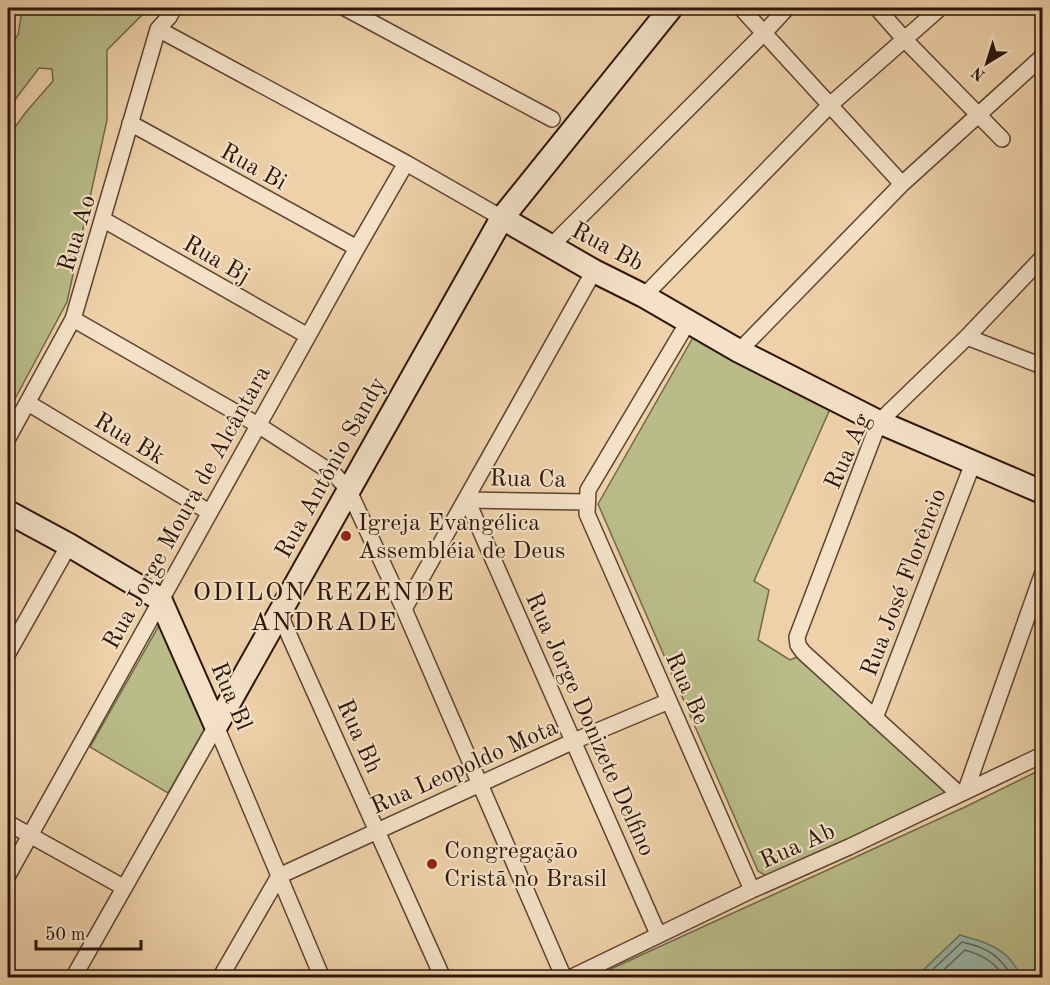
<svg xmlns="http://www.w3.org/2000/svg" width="1050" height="985" viewBox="0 0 1050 985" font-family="'Old Standard TT',serif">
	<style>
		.green { fill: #b9bc88; stroke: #73684a; stroke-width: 1.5 }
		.water { fill: #99b7a7; stroke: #6e7669; stroke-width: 1.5 }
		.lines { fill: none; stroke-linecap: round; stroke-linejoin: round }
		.shore { stroke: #636659; stroke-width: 1.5 }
		.street-casing { stroke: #5d4332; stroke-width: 18 }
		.secondary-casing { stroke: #2d140b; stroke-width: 26 }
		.street { stroke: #f4e1c7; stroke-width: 15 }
		.secondary { stroke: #f4e1c7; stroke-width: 22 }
		.poi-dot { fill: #8f2418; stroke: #f4e1c7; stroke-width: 2 }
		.labels { text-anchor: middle; stroke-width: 4.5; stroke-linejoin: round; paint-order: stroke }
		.street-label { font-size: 24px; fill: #2d140b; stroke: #f4e1c7 }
		.poi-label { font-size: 24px; fill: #2d140b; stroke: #f4e1c7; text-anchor: start }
		.neighbourhood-label { font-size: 26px; letter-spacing: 1.5px; fill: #2d140b; stroke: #f4e1c7 }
	</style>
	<rect width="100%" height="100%" fill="#eed1a9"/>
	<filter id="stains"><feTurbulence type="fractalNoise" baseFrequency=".00333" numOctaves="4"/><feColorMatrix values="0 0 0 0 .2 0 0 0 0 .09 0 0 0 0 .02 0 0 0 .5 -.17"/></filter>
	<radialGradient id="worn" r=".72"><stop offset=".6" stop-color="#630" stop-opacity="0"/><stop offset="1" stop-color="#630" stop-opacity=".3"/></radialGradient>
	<!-- green -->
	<path class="green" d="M29,8H149L107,50V120L67,302L8,412V233L14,219L8,208V137L26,112L53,81L52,69L39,68L17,97L8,113V48L18,35L22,10Z
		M695,334L830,409L754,581L769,590L758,640L790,660L797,657L952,793L768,877L758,871L598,504Z
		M165,615L210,719L168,793L90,747Z
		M1042,769V977H1028L1018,973L1008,958L960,935L916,977L591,978L965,807Z"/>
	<!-- water -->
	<path class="water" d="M960,935C978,940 994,944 1008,957C1017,966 1015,972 1028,977H916Z"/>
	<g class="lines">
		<!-- shore -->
		<path class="shore" d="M924,978L962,942C989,948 998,955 1014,978
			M935,978L965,950C982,955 995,962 1005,978"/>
		<!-- street casing -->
		<g class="street-casing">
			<path id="street" d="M345,8L552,119
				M741,8L902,184
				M877,8L905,40L1002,139
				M158,29L406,163L502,218
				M130,123L357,248
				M104,220L308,336
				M551,246L764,33L787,8
				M644,296L831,104L940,8
				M73,319L258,425L334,474L348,489L404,609L564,978
				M688,322L588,490L587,514L752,890
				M967,337L1042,366
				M739,351L902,184L1042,57
				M28,403L209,512
				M8,438L73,319L158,29L169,17L174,8
				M587,502L467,500L658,934
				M404,609L594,271
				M279,613L443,978
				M8,653L69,545
				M875,718L973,463
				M216,726L322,978
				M966,790L1042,575
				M958,793L803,652L798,645L797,637L879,422L967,337L1042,258
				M8,823L123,887
				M8,875L357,248L406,163
				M73,978L216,726
				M220,978L279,876L574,741L669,701
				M570,978L752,890L849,847L1042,755"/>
		</g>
		<!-- secondary casing -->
		<g class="secondary-casing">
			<path id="secondary" d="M502,218L594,271L644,296L739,351L879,422L1042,492
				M8,512L69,545L160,599L216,726
				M216,726L502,218L671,8"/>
		</g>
		<!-- street -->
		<use href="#street" class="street"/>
		<!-- secondary -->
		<use href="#secondary" class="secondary"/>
	</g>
	<!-- markers -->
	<g class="poi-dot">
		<circle cx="346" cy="536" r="6"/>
		<circle cx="432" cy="864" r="6"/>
	</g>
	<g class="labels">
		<!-- street labels -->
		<g class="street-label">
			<text transform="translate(254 166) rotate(29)" y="8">Rua Bi</text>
			<text transform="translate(76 233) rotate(-73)" y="8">Rua Ao</text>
			<text transform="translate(608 246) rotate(28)" y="8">Rua Bb</text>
			<text transform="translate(217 259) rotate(30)" y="8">Rua Bj</text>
			<text transform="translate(130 438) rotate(31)" y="8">Rua Bk</text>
			<text transform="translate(847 451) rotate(-66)" y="8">Rua Ag</text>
			<text transform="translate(330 467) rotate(-61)" y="8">Rua Antônio Sandy</text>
			<text transform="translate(528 478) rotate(1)" y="8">Rua Ca</text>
			<text transform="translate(186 507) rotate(-61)" y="8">Rua Jorge Moura de Alcântara</text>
			<text transform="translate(903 582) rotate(-69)" y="8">Rua José Florêncio</text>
			<text transform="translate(688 688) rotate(66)" y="8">Rua Be</text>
			<text transform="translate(232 696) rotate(67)" y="8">Rua Bl</text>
			<text transform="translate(591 724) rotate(66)" y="8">Rua Jorge Donizete Delfino</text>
			<text transform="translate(360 736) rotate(66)" y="8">Rua Bh</text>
			<text transform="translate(464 766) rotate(-24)" y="8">Rua Leopoldo Mota</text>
			<text transform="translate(797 845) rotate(-24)" y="8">Rua Ab</text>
		</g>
		<!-- poi labels -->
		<g class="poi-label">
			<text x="358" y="530">Igreja Evangélica<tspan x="358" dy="28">Assembléia de Deus</tspan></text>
			<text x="444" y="858">Congregação<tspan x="444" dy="28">Cristã no Brasil</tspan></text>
		</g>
		<!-- neighbourhood labels -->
		<g class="neighbourhood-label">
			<text x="324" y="600">ODILON REZENDE<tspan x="324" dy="30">ANDRADE</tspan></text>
		</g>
	</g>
	<!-- margin -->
	<rect width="1050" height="985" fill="none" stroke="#eed1a9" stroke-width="30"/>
	<rect x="9" y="9" width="1032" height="967" fill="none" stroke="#2d140b" stroke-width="3"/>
	<rect x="15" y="15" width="1020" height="955" fill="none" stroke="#2d140b" stroke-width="1.5"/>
	<!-- north arrow -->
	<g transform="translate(987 63) rotate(218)" stroke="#f4e1c7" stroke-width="4.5" paint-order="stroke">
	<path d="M0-4.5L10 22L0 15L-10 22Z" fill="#2d140b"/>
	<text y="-9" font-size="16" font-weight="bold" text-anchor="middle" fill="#2d140b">N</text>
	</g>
	<!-- scale -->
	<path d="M36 940v9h105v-9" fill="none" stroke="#2d140b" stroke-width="3"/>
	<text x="45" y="940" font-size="18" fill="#2d140b" stroke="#f4e1c7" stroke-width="4.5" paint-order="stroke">50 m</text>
	<rect width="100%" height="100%" filter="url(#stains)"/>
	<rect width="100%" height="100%" fill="url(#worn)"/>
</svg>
